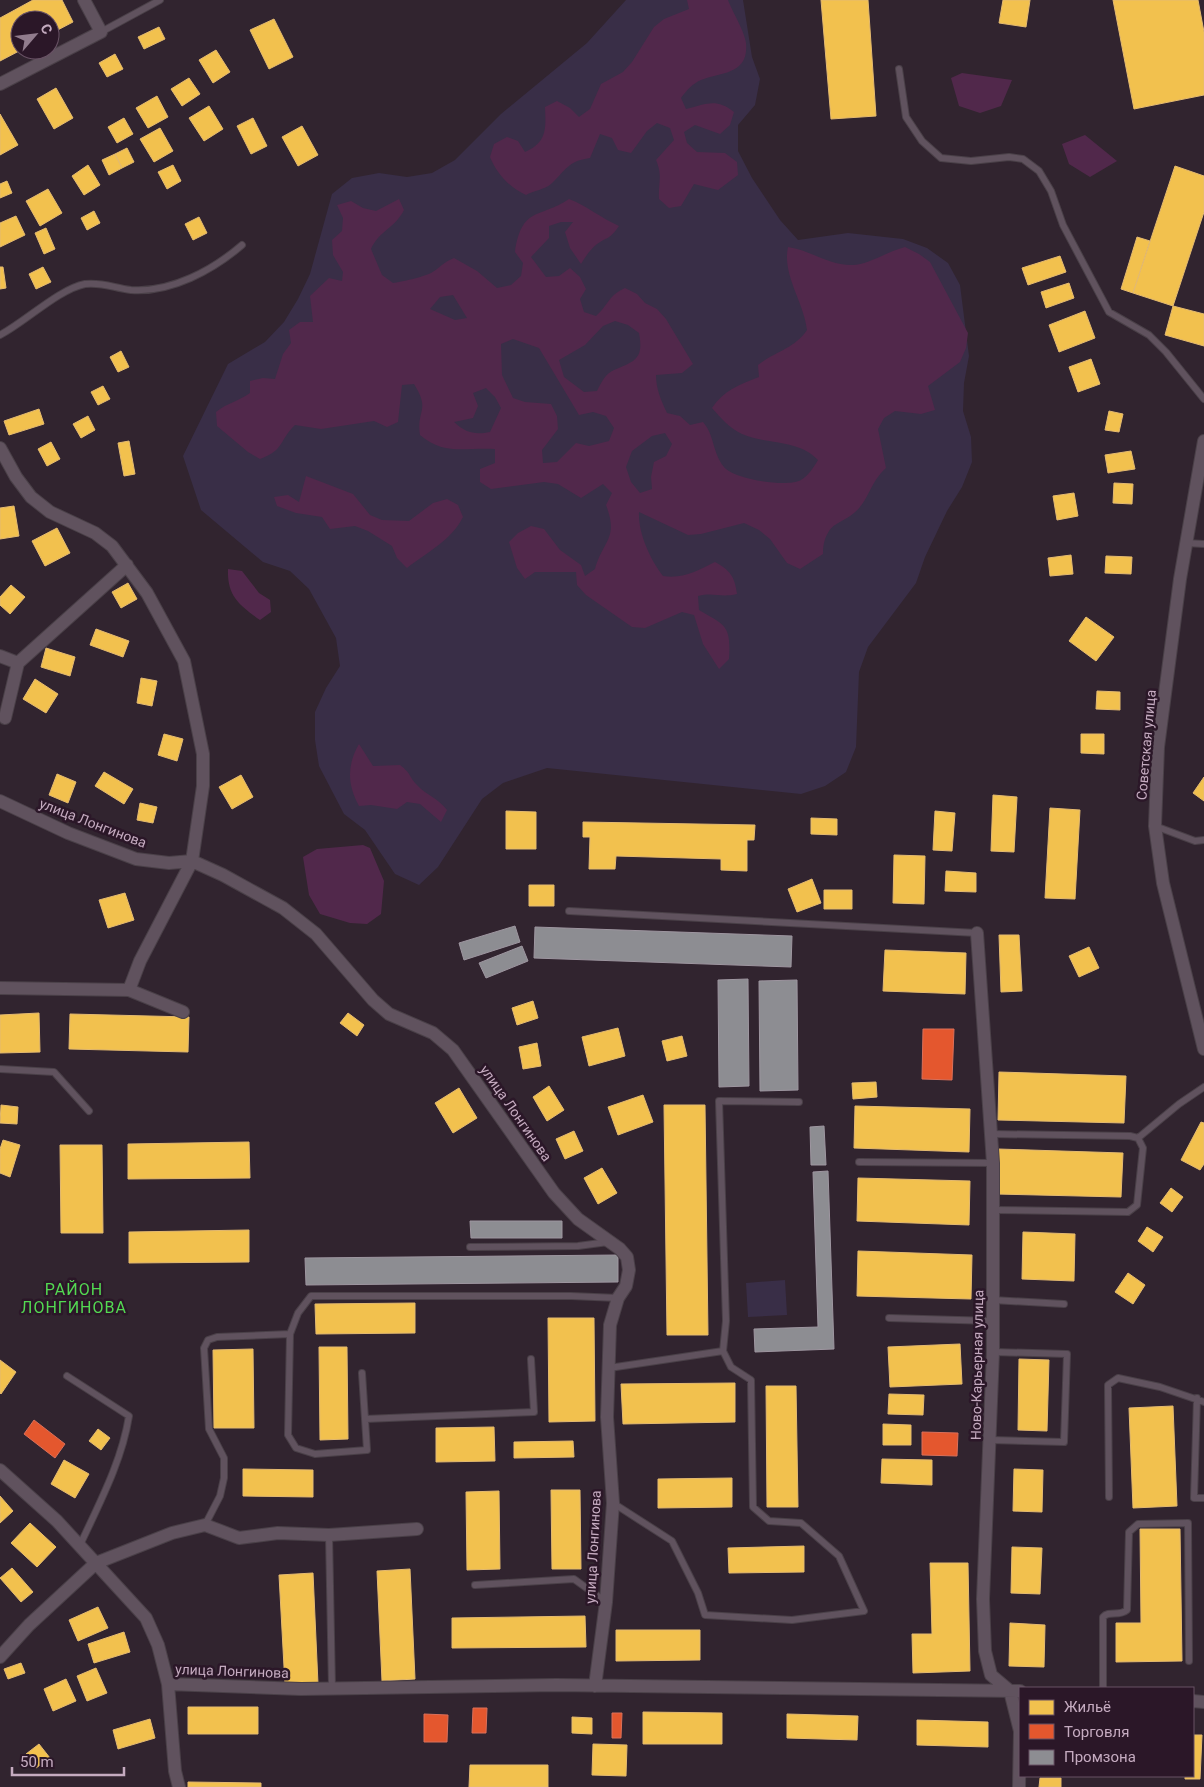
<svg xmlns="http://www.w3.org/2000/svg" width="1204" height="1787" viewBox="0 0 1204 1787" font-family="Roboto,sans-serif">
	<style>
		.green { fill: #392e47 }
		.water { fill: #51284b; fill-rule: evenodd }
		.homes { fill: #f2c14e; stroke: #e4ba70 }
		.shops { fill: #e4572e; stroke: #db705a }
		.industry { fill: #8d8d92; stroke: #9e96a0 }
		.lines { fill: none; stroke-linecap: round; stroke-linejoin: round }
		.lane-casing { stroke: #4a4048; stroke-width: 8 }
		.street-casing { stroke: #4a4048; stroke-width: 14 }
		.lane { stroke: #60525e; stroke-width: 6 }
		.street { stroke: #60525e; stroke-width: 12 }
		.labels { text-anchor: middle; stroke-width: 5; stroke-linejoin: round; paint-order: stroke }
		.street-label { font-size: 14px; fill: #c5abc0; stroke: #2b1728 }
		.quarter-label { font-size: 16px; letter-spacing: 1px; fill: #53d952; stroke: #2b1728 }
	</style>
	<rect width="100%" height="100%" fill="#31242f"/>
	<!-- green -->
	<path class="green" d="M626,0H743L752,57L760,79L755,105L738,125V151L752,178L780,220L798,240L848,233L903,239L927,248L948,263L960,285L969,356L964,383L963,411L971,437L972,462L962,487L947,511L925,557L916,583L868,647L859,672L856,747L846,772L825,786L801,794L547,768L503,783L482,799L438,867L419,885L395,874L365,830L344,814L319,766L315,740V712L326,688L340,666L336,638L309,589L290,571L263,562L201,510L183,456L228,364L265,342L284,322L298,299L310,274L332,194L352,178L379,173L407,177L432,173L455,160L501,114L587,43Z
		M785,1280L787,1315L748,1317L746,1283Z"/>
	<!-- water -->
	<path class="water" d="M687,0H728C732,11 745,32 746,43C749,75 721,72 701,80C692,84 687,90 681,98L686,109C707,104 716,98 734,112L730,125L720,134L695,125L684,132L687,143L697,152L725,153L737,162L738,175L718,190L694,184L681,206L669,208L659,199C658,183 663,176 656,160L674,140L670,128L657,123L647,131L631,153L618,150L612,138L600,134L590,158C568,161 566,170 551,184C546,189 533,191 526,195C510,188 497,174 490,157L494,144L507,137L518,141L525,152C547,142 546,129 545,107L557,101L570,108L579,117L590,109L601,84L623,72L632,62L654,27L664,19L689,9Z
		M962,73L1012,80L1001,106L980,113L959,106L951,78Z
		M1085,135L1117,161L1090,177L1069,164L1062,144Z
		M399,199L404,210C395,228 379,231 371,249L382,275L393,283C401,282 423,277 431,273C439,269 443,262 454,258L477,271L497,288L511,285L521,276L523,263L515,252C522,206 539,219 569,199C587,206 601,218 619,226C609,240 609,236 597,244C590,250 585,257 581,264L570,248L565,232L573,222H561L549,226V238L531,257L546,277L559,276L570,268L580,277L586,289L580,299L584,312L596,316C609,304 608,296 625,288L637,294L645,303L657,309L666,319L693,364L682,373L656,375C656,389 661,400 667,413L680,416L690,425L703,422C715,436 712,452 724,467C733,479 787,488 801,480C808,476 814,467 818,460C798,439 767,445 742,434C729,428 721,418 712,408C723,391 740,384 759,377L758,365C776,351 794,349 807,330C804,302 782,275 788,247C810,250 830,266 853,265C867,265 889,251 905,247L919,254L930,262L968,333L966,348L960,362L928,386L935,410L921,414L895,411L884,418L878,429L886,468C870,482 869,501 854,513C846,520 834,523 829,531C824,539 823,546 823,554L800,569L787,563L770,539L759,530L744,523L701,534L688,535L639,512C638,533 650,559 663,576C683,579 697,571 715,562C730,570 735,577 737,594C720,598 714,592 698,596L699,610C726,626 731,625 729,659L719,669L703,644L694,615L682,612L645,628L632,627L586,595L577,585L576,572H535L525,579L517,568L509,542L518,533L531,526L544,529L560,550L581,565L585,576L595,569C603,540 619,539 606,505L612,493L603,484L581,498L558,484L544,482L491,489L480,482V469L495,463V449C466,447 444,456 420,435C416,409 431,411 414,384L402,385L398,422L387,427L374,421L321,429L295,425C279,440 285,450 260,459L248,452L217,426L216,412C227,403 239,401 250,393V381L263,378L275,379L283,354L291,343L289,330L300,322H313L310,296L329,278L342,281L343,272L333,255L332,240L342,231L343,218L337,205L351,201L363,208L376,211ZM453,295L467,318L455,320L430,309L440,297ZM615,321L628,325L639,333C644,359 635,361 614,370C605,374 601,383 597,391L584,392L564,377L559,360L585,345L603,326ZM513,339L539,348L579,415L593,412L606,416L614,428L609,441L589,446L576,443L557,462L543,463L542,450L558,429L557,416L551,404L525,402L513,398L502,375L501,344ZM486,388L495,397L501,408L490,432C475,435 466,433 454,422L473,418L478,406L473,393ZM665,433L672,444L666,456L654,462L651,477L652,489L640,493L631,482L626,467L632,451L652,436Z
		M306,476L353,494L370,515L382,520L409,521L433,503L447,499L458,505L463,517C451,541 427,552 407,568L397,558L392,546L368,531L355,526L330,529L322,517L296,513L277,506L274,497L288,495L299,502Z
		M228,569L242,571L259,593L270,600L271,612L260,620C239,605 227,596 228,569Z
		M359,744L373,766L400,765C411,773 409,777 417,785C427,796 437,797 447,810L441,822L420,804L407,802L397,809L371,805L359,806C347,784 347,765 359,744Z
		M363,845L370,848L384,881L381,914L367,924L350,923L320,914L309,895L303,857L317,849Z"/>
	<!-- homes -->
	<path class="homes" d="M33,0H62L73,22L50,34V20H20L21,50L0,61V18Z
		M821,0H868L876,116L831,119Z
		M1003,0H1030L1026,27L999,23Z
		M1113,0H1198L1204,32V95L1134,109Z
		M274,19L293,57L269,69L250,30Z
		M159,27L165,39L144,49L138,37Z
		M216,50L230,72L213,83L199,60Z
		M115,54L123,69L107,77L99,63Z
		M189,78L200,94L182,106L171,89Z
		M56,88L73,118L54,129L37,99Z
		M157,96L168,117L148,128L136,108Z
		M209,106L223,129L204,141L189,118Z
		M0,114L18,145L0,155Z
		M124,118L133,134L117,143L108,127Z
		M253,118L267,146L251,154L237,126Z
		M302,126L318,155L298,166L282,137Z
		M160,128L173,151L154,162L140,139Z
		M127,148L134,162L122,168L115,154Z
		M115,154L122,168L109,175L102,160Z
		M88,165L100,185L84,195L72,176Z
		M173,165L181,181L167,189L158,172Z
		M1175,166L1204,176V212L1173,306L1133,293Z
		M7,181L12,193L0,198V184Z
		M48,189L62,213L40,226L26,201Z
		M94,211L100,223L87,230L81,218Z
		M16,216L25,235L0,247V223Z
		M199,217L207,233L193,240L185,224Z
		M46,228L55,249L44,254L35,233Z
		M1137,237L1150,241L1133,293L1121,289Z
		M1060,256L1066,272L1028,285L1022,268Z
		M0,267H3L6,288L0,289Z
		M43,267L51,282L36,289L29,274Z
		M1069,283L1074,298L1046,308L1041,292Z
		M1173,306L1204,314V346L1165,335Z
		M1085,311L1095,338L1059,352L1049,325Z
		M121,351L129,367L118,372L110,357Z
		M1091,359L1100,384L1078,392L1069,367Z
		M103,386L110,399L98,405L91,392Z
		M39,409L44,424L9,435L4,421Z
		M1109,411L1123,414L1119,432L1105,430Z
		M88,416L95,430L81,438L73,424Z
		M129,441L135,474L124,476L118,443Z
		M51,442L60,459L47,466L38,449Z
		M1131,451L1135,469L1108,473L1105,455Z
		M1114,483L1133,484L1132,504L1113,503Z
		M1074,493L1078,516L1057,520L1053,496Z
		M14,506L19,536L0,539V508Z
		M57,528L70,553L45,566L32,541Z
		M1071,555L1073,574L1050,576L1048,558Z
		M1106,556L1132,557L1131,574L1105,573Z
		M128,583L137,599L121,608L112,592Z
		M11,585L25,597L10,614L0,605V597Z
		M1086,617L1114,637L1096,661L1069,641Z
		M96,629L129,641L123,657L90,645Z
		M46,648L75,657L70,676L41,667Z
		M141,678L157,681L152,706L137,703Z
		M35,679L58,694L46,713L23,699Z
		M1097,691L1120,692V710L1096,709Z
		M164,734L183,739L177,761L158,755Z
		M1081,734H1104V754L1081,753Z
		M104,772L133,789L124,804L95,786Z
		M57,774L76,782L68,803L49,795Z
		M241,775L253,797L232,809L219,787Z
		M1204,777V801L1193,793Z
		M993,795L1017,797L1014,852L991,851Z
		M140,803L157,807L153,823L137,820Z
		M1050,808L1080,810L1075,899L1045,898Z
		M506,811L536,812V849H506Z
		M935,811L955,813L952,851L933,850Z
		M811,818L837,819V835L811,834Z
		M583,822L755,825L754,840H747V871L721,870V859L616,856L615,869H589L590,837H583Z
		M894,855L925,856L924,904L893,903Z
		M946,871L976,873V892L945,891Z
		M812,879L821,903L797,912L788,889Z
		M529,885H554V906H529Z
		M824,890H852V909H824Z
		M125,893L134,920L108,928L99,900Z
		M999,935H1019L1022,991L1001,992Z
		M1089,947L1099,968L1079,977L1069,956Z
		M885,950L966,953L965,994L883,991Z
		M533,1001L538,1018L517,1025L512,1008Z
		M39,1013L40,1052L0,1053V1015Z
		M348,1013L364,1025L357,1036L340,1023Z
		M70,1014L189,1017L188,1052L69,1049Z
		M618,1028L625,1056L589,1066L582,1037Z
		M682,1036L687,1056L667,1061L662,1041Z
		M537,1043L541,1066L523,1069L519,1047Z
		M999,1072L1126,1076L1124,1123L998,1120Z
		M876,1082L877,1097L853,1099L852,1083Z
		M549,1086L564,1110L547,1121L533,1097Z
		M459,1088L477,1118L453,1133L435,1103Z
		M643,1095L653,1122L618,1135L608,1107Z
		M1,1105L18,1107L17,1124L0,1123Z
		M664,1105H705L708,1335H667Z
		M855,1106L970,1109L969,1152L854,1148Z
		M1201,1122L1204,1123V1164L1200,1170L1181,1160Z
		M574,1131L583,1151L565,1159L556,1139Z
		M3,1140L20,1145L10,1177L0,1173V1149Z
		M249,1142L250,1178L128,1179V1144Z
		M60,1145H102L103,1233H61Z
		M998,1149L1123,1153L1121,1197L996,1194Z
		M602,1168L617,1193L598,1204L584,1178Z
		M858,1178L970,1181L969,1225L857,1221Z
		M1171,1188L1183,1197L1172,1212L1160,1203Z
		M1147,1227L1163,1237L1153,1252L1138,1241Z
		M249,1230V1262L129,1263V1232Z
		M1023,1232L1075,1234L1074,1281L1022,1279Z
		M858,1251L972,1255L971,1299L857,1296Z
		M1128,1273L1145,1285L1133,1304L1115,1292Z
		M415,1303V1333L316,1334L315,1304Z
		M548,1318H594L595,1421L549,1422Z
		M960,1344L962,1384L890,1387L888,1347Z
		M319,1347H347L348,1439L320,1440Z
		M253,1349L254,1428H214L213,1350Z
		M1019,1359L1049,1360L1047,1431L1018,1430Z
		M0,1360L16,1372L1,1394L0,1393Z
		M735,1383V1422L623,1424L621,1384Z
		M766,1386H796L798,1507H767Z
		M889,1394L924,1395L923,1415L888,1414Z
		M1173,1406L1177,1506L1133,1508L1129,1408Z
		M883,1424L911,1425V1445H883Z
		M494,1427L495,1461L436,1462V1428Z
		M98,1429L110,1438L101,1450L89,1441Z
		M573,1441L574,1457L514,1458V1442Z
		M882,1459L932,1460V1485L881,1483Z
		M64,1460L89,1474L75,1498L51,1484Z
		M243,1469L313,1470V1497L243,1496Z
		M1014,1469L1043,1470L1042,1512L1013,1511Z
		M732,1478V1507L658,1508V1479Z
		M551,1490H580L581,1569H552Z
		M499,1491L500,1569L467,1570L466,1492Z
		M0,1496L13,1511L0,1523Z
		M30,1523L56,1547L37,1567L11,1543Z
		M1140,1529H1180L1182,1661L1116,1662V1623H1141Z
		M804,1546V1572L729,1573L728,1548Z
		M1012,1547L1042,1548L1040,1594L1011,1593Z
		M930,1563H968L970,1671L913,1673L912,1634H932Z
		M12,1568L33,1592L21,1602L0,1578Z
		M410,1569L415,1679L382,1681L377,1571Z
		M313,1573L318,1684L285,1685L279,1575Z
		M98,1607L108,1628L78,1641L69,1620Z
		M585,1616L586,1647L452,1648V1618Z
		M1010,1623L1045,1625L1044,1667L1009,1666Z
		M616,1630H700V1660L616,1661Z
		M124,1632L130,1652L94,1663L88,1644Z
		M21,1663L25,1673L8,1679L4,1669Z
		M96,1668L107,1693L87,1701L77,1676Z
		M66,1679L76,1701L53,1711L44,1689Z
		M188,1707H258V1734H188Z
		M643,1712L722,1713V1744H643Z
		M787,1714L858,1716L857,1740L787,1738Z
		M572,1717L592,1718V1734L572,1733Z
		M150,1719L155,1738L118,1749L113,1730Z
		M917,1720L988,1722V1747L917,1745Z
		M1193,1735H1202L1200,1779H1185V1776H1193Z
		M39,1744L50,1758L36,1768L26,1754Z
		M593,1744L627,1745L626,1776L592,1775Z
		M470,1765H548V1787H469Z
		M1040,1778H1061V1787H1039Z
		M188,1782L261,1783V1787H188Z"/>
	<!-- shops -->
	<path class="shops" d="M923,1029H954L952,1080L922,1079Z
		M34,1420L65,1444L55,1458L24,1434Z
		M922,1432L958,1433L957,1456L922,1455Z
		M473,1708H487L486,1733H472Z
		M612,1713H622L621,1738H612Z
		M424,1714L448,1715L447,1742H424Z"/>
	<!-- industry -->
	<path class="industry" d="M515,926L520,942L464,960L459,943Z
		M535,927L792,936L791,967L534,958Z
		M522,946L528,961L486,978L479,963Z
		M748,979L749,1086L719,1087L718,980Z
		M797,980L798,1090L760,1091L759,981Z
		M824,1126L826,1165H811L810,1127Z
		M828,1171L834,1349L755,1352L754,1329L818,1327L813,1172Z
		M470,1221H562V1238H471Z
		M618,1255V1282L306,1285L305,1258Z"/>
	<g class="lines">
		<!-- lane casing -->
		<g class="lane-casing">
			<path id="lane" d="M101,32L160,0
				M899,69L906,117L922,141L941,158L971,161L1009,157L1023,159L1039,171L1051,191L1063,225L1109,312L1149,335L1166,352L1204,399
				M0,335C25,322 59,289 85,284C103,282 114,288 131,290C171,293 213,270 242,245
				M1186,543L1204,544
				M1155,826L1195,841L1204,840
				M569,911L977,933
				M0,1069L54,1072L89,1111
				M992,1134L1130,1136L1138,1138L1143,1148L1137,1205L1128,1212L993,1210
				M1138,1138L1179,1104L1204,1087
				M859,1162L993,1163
				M470,1247L578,1246L608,1242
				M993,1300L1064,1304
				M889,1318L993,1321
				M723,1351L726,1321L719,1101L799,1102
				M609,1368L723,1351L731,1367L751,1380L753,1507L769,1521L801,1523L839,1556L864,1611L792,1620L705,1615L698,1593L672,1541L613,1503
				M362,1373L367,1450L315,1454L296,1448L288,1435L290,1334L298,1313L311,1296H571L618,1298
				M67,1376L129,1416C122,1461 99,1504 80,1545
				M1197,1398L1194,1498H1204
				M365,1419L534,1412L531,1359
				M991,1440L1064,1442L1067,1354L993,1352
				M1109,1497L1108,1385L1118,1378L1160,1387L1204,1402
				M205,1525L220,1496L224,1478V1458L209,1429L204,1348L208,1340L217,1337L290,1334
				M329,1535L332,1688
				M475,1585L574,1579L606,1602
				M1103,1688V1617C1109,1610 1119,1617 1127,1610L1129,1532L1138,1524L1188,1523L1189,1661"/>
		</g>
		<!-- street casing -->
		<g class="street-casing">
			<path id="street" d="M0,84L101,32L84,0
				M1204,441L1180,579L1158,747L1155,826L1163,883L1204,1049
				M0,448L16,477L31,497L50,512L95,533L112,546L147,593L184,661L203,754V786L192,861L140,961L129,990
				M0,656L18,663L127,565
				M5,718L18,663
				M0,801L68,833L136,859L169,863L192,861L223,875L283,908L316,934L373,1000L389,1014L433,1033L453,1050L554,1193L578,1219L620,1249L627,1257L629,1270L626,1286L618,1298L610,1325L607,1417L613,1503L606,1602L595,1686
				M977,933L993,1163V1352L983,1599L985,1651L991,1675L1010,1691L1020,1731L1019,1787
				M0,988L129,990L183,1012
				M0,1470L57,1521L146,1618L158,1645L168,1684L175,1771L179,1787
				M0,1657L29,1625L96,1563L172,1533L205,1525L239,1538L278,1533L329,1535L417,1529
				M168,1684L301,1689L556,1685L1020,1691
				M1193,1701L1204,1702"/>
		</g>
		<!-- lane -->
		<use href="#lane" class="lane"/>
		<!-- street -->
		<use href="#street" class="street"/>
	</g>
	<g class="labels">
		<!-- street labels -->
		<g class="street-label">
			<text transform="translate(1146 745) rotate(-85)" y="5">Советская улица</text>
			<text transform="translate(93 823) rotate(21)" y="5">улица Лонгинова</text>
			<text transform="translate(516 1113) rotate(55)" y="5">улица Лонгинова</text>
			<text transform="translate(977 1365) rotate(-89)" y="5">Ново-Карьерная улица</text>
			<text transform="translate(593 1547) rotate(-87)" y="5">улица Лонгинова</text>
			<text transform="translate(232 1671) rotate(2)" y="5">улица Лонгинова</text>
		</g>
		<!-- quarter labels -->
		<g class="quarter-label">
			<text x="74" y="1295">РАЙОН<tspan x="74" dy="18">ЛОНГИНОВА</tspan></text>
		</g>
	</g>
	<!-- legend -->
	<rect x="1019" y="1687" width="175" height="90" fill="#2b1728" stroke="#695265"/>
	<rect x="1029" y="1700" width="25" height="15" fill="#f2c14e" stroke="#695265"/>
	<text x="1064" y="1712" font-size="15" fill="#c5abc0">Жильё</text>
	<rect x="1029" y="1724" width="25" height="15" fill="#e4572e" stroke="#695265"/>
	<text x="1064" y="1737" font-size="15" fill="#c5abc0">Торговля</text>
	<rect x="1029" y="1750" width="25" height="15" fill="#8d8d92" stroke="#695265"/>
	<text x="1064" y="1762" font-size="15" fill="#c5abc0">Промзона</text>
	<!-- north arrow -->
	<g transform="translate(35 35) rotate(62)"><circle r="24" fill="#2b1728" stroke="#695265"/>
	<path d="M0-4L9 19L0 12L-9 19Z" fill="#917c8d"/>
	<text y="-8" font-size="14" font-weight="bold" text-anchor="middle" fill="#c5abc0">С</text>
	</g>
	<!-- scale -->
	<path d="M12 1767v8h112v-8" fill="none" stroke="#c5abc0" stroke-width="2.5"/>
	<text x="20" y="1767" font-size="15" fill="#c5abc0" stroke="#2b1728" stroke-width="4" paint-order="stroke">50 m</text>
</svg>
